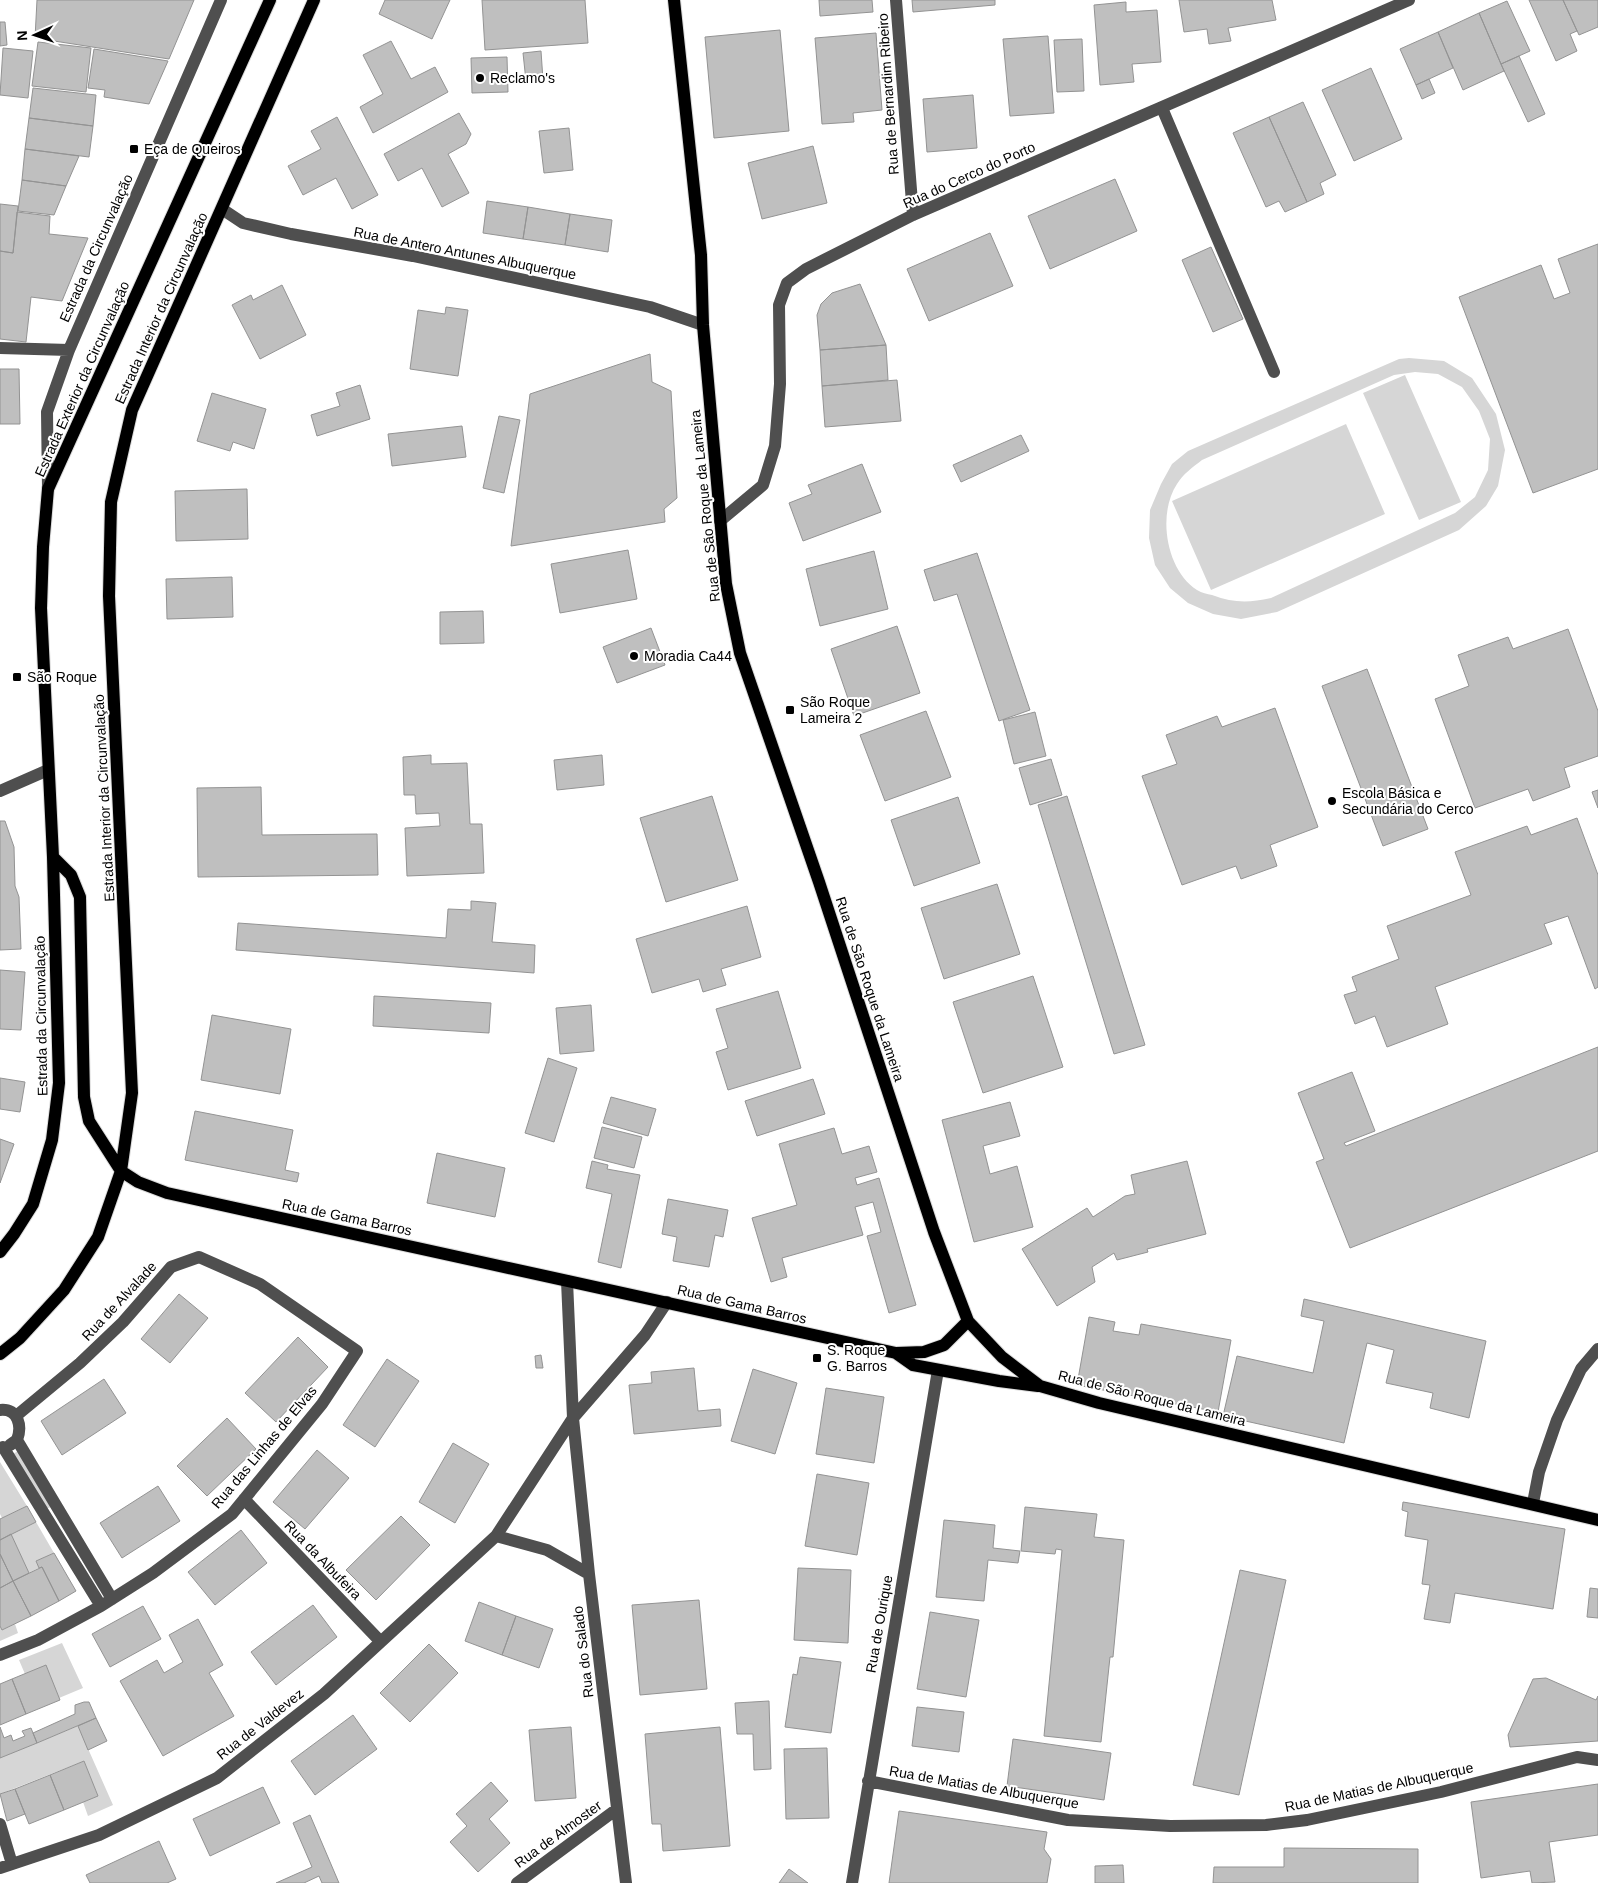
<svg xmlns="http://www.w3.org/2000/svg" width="1598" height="1883" viewBox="0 0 1598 1883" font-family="Arial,sans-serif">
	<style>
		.green { fill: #d6d6d6; fill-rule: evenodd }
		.building { fill: #bfbfbf; stroke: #939393 }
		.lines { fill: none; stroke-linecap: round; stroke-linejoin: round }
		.major-casing { stroke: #dbdbdb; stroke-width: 14 }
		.minor { stroke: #4f4f4f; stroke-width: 12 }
		.major { stroke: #000; stroke-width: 12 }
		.poi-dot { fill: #000; stroke: #fff; stroke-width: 2 }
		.labels { text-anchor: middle; stroke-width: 4; stroke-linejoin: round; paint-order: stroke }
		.poi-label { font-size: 14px; fill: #000; stroke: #fff; text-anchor: start }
		.street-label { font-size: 14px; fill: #000; stroke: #fff }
	</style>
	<rect width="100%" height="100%" fill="#fff"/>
	<!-- green -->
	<path class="green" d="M1409,358L1444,361L1472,378L1496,414L1505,450L1498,486L1486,506L1459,530L1277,612L1241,619L1213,614L1188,603L1170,588L1155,565L1149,538L1150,510L1161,484L1172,464L1188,451L1399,359ZM1415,372L1438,374L1462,387L1479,411L1490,439L1488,470L1475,497L1455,513L1271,598C1248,603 1234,603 1212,595C1207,594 1202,593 1197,590C1166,570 1157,514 1177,484C1183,474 1193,467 1202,460L1394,375Z
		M1405,375L1461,502L1419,520L1363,393Z
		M1346,424L1385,514L1211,590L1172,501Z
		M18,1451L51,1507L46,1509L13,1454Z
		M0,1462L27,1506L2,1518L0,1514Z
		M36,1522L54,1553L36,1561L39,1568L29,1573L11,1534Z
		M15,1624L18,1633L0,1641V1626L2,1630Z
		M62,1643L83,1688L59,1698L46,1666L25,1674L19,1660Z
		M78,1726L113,1805L88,1816L83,1802L98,1796L84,1761L0,1794V1758Z"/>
	<!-- building -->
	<path class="building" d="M37,0H194L169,59L35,38Z
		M385,0H450L432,39L379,14Z
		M482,0H585L588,43L485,50Z
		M819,0H872L873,12L820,16Z
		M912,0H995V5L913,12Z
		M1179,0H1272L1276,20L1228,28L1231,41L1209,44L1207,29L1184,32Z
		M1529,0H1563L1577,31L1570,34L1577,51L1556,61Z
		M1563,0H1598V27L1579,35Z
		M1507,1L1530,51L1501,64L1479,13Z
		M1126,2V12L1157,10L1161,62L1132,64L1134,82L1100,85L1094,5Z
		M1479,13L1504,71L1463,90L1438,32Z
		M0,22H5L7,45L0,46Z
		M780,30L789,131L714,138L705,37Z
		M1438,32L1453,68L1416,85L1400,49Z
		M876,33L882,110L853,113L854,122L822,124L815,38Z
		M1048,36L1054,113L1010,116L1003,39Z
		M1082,39L1084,91L1057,92L1054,40Z
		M391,41L411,79L435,67L448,92L373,133L360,107L383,94L363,55Z
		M38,42L91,48L86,92L32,86Z
		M3,48L33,51L28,98L0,95Z
		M94,49L168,61L149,104L104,97L105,90L88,88Z
		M541,51L543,80L526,81L523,53Z
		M1519,56L1545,114L1528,122L1501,64Z
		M507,57L508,92L472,93L471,58Z
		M1371,68L1402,139L1354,161L1322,90Z
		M1429,79L1435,93L1422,99L1416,85Z
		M33,88L96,95L93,126L29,118Z
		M973,95L977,148L927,152L923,99Z
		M1303,102L1336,175L1320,183L1324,194L1307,202L1269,117Z
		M459,113L471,134L466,144L448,154L469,193L442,207L422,168L398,181L384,154Z
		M337,117L378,195L352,209L336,178L303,195L288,166L321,149L311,131Z
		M1269,117L1307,202L1285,212L1279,201L1266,207L1233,133Z
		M29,118L93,126L89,157L25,149Z
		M569,128L573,170L544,173L539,131Z
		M813,146L827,203L762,219L748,163Z
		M25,149L79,156L66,186L22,180Z
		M1115,179L1137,231L1050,269L1028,216Z
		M22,180L66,186L54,215L18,211Z
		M487,201L528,207L523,239L483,233Z
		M0,204L18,206L13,253L0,251Z
		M528,207L570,214L565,245L523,239Z
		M17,212L50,216L49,234L88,238L62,301L31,297L26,342L0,339V251L13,253Z
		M570,214L612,220L608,252L565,245Z
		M990,233L1013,286L929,321L907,269Z
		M1598,244V469L1533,493L1459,297L1541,265L1554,299L1570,293L1558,259Z
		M1211,247L1243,319L1213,332L1182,260Z
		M860,284L886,345L820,350L817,315L821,304L832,293Z
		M282,285L306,335L260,359L232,305L251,295L253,300Z
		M446,307L468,310L458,376L410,369L418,310L445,314Z
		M886,345L888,380L822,386L820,350Z
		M650,354L652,382L671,391L677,498L664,509L665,522L511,546L530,394Z
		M0,369H19L20,424H0Z
		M897,380L901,421L825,427L822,386Z
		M360,385L370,419L317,436L311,415L340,406L336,393Z
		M212,393L266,409L254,449L233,442L230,451L197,441Z
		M499,416L520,420L504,493L483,488Z
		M462,426L466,457L392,466L388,434Z
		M1021,435L1029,451L961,482L953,465Z
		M862,464L881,512L803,541L789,503L812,494L808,485Z
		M247,489L248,539L176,541L175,491Z
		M628,550L637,599L560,613L551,564Z
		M874,551L888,609L820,626L806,569Z
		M977,553L1030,710L999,721L957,594L934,601L924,570Z
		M232,577L233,617L167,619L166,579Z
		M483,611L484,643L440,644V612Z
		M897,626L920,693L854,716L831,649Z
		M651,628L665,665L617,683L603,647Z
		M1568,629L1598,711V756L1564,768L1570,787L1533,801L1528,789L1475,808L1435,699L1469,686L1458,655L1508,637L1513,649Z
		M1367,669L1428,829L1383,846L1322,686Z
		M1275,708L1318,827L1270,845L1277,866L1241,879L1236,866L1182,885L1142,776L1177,764L1166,735L1217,716L1222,727Z
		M926,711L951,777L885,801L860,735Z
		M1035,712L1046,756L1014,764L1003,720Z
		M431,755V764L467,763L470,824H482L484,873L407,876L405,828L440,826L439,813L416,814L415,795H404L403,757Z
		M602,755L604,785L557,790L554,760Z
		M1051,759L1062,795L1030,805L1019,768Z
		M261,787L262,835L377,834L378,875L198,877L197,788Z
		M1598,790V808L1592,792Z
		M712,796L738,880L666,902L640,818Z
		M1067,796L1145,1045L1114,1054L1038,805Z
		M958,797L980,863L914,886L891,820Z
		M1577,818L1598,875V987L1595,989L1568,916L1544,924L1552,944L1435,987L1448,1024L1387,1047L1375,1016L1355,1024L1344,995L1357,991L1352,977L1399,959L1387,926L1471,895L1455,852L1527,826L1531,835Z
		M0,821H5L14,847L15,886L19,897L21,949L0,950Z
		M997,884L1020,954L944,979L921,908Z
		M471,901L496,903L492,942L535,945L534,973L236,950L238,923L446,938L448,909L471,910Z
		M747,906L761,957L721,969L726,985L703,992L699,979L652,993L636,939Z
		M0,970L25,972L21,1030L0,1029Z
		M1033,976L1063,1067L983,1093L953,1002Z
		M778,991L801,1068L728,1090L716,1052L728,1048L716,1009Z
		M374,996L491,1003L489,1033L373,1026Z
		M591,1005L594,1051L560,1054L556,1008Z
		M212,1015L291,1029L280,1094L201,1080Z
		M1598,1047V1151L1350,1248L1316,1162L1324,1159L1298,1093L1352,1072L1375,1131L1344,1143L1346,1146Z
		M548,1058L577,1068L554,1142L525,1133Z
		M0,1078L25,1082L20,1112L0,1109Z
		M813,1079L825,1114L757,1136L745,1101Z
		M611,1097L656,1109L648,1136L603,1123Z
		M1010,1102L1020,1136L983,1146L990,1174L1017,1166L1033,1227L974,1242L942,1120Z
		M195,1111L293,1130L285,1170L299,1173L297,1182L185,1160Z
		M602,1127L642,1137L634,1168L594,1158Z
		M834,1128L842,1154L869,1146L877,1172L855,1178L857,1185L879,1178L916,1305L889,1313L867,1236L881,1232L873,1202L855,1207L863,1235L782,1258L787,1277L771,1282L752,1218L797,1205L779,1144Z
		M0,1139L14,1144L0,1183Z
		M437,1153L505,1168L495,1217L427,1203Z
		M592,1161L608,1165L607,1169L640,1175L621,1268L598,1262L612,1194L586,1188Z
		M1187,1161L1206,1234L1147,1249L1148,1252L1117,1260L1114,1253L1092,1267L1095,1282L1057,1306L1022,1249L1087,1208L1093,1217L1125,1196L1135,1194L1131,1175Z
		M668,1199L728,1210L723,1237L715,1235L709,1267L673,1261L677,1237L662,1234Z
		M179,1294L208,1318L170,1363L141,1339Z
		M1304,1299L1486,1341L1469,1418L1430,1408L1433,1393L1386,1383L1394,1350L1367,1343L1344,1443L1223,1416L1237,1356L1313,1373L1324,1321L1301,1316Z
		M1089,1317L1115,1322L1113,1331L1139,1335L1141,1324L1231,1340L1218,1412L1077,1385Z
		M298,1337L328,1367L276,1422L245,1393Z
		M541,1355L543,1368H536L535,1356Z
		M387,1359L419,1381L375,1447L343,1425Z
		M694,1368L698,1411L720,1409L721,1426L634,1434L629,1385L652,1383L651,1372Z
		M753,1369L797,1383L775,1454L731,1441Z
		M104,1379L126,1413L62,1455L41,1421Z
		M826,1388L884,1397L874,1463L816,1454Z
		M227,1418L256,1449L207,1496L177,1466Z
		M453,1443L489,1464L455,1523L419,1502Z
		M317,1450L349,1478L305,1529L273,1502Z
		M817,1474L869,1483L857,1555L805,1546Z
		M158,1486L180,1521L122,1558L100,1523Z
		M1403,1502L1565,1529L1553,1609L1455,1593L1450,1623L1424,1619L1430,1585L1422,1584L1428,1540L1405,1536L1408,1512L1402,1510Z
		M27,1506L36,1522L0,1540V1519Z
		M1025,1507L1097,1514L1094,1537L1124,1540L1113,1657H1110L1101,1742L1044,1736L1062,1550L1056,1549L1055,1554L1021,1551Z
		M401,1516L430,1545L376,1600L346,1570Z
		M944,1520L995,1525L993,1548L1020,1551L1018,1563L988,1560L984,1601L936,1597Z
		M241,1530L267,1563L215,1605L188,1572Z
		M11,1534L29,1573L13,1581L0,1554V1540Z
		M54,1553L76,1591L59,1601L42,1567L39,1568L36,1561Z
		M0,1554L13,1581L0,1588Z
		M42,1567L59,1601L31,1616L13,1581Z
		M798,1568L851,1570L848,1643L794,1640Z
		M1240,1570L1286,1580L1239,1795L1193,1785Z
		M13,1581L31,1616L2,1630L0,1626V1588Z
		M1590,1588L1598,1589V1618L1587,1617Z
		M699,1600L707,1689L640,1695L632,1605Z
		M479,1602L516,1616L502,1655L465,1641Z
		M313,1605L337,1637L276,1685L251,1652Z
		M143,1606L161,1639L110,1667L92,1634Z
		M930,1612L979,1620L966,1697L917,1689Z
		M516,1616L553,1629L539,1668L502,1655Z
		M198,1619L223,1665L209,1673L234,1716L163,1756L120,1681L157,1660L164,1673L183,1662L169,1635Z
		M429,1644L458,1673L410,1722L380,1693Z
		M800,1657L841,1662L831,1733L785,1727L793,1674L797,1675Z
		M46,1665L60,1700L26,1714L12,1679Z
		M1546,1678L1596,1700L1598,1696V1741L1510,1747L1508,1735L1533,1679Z
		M12,1679L26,1714L0,1725V1684Z
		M769,1701L771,1769L754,1770L753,1734H737L735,1703Z
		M84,1702H89L96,1718L37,1743L33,1733L75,1714V1705Z
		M917,1707L964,1712L959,1752L912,1746Z
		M353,1715L377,1749L315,1795L291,1761Z
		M96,1718L107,1741L88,1750L78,1726Z
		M0,1727L4,1738L11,1735L13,1741L25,1736L22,1731L31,1728L37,1743L0,1758Z
		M571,1727L576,1798L535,1801L529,1730Z
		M720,1727L730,1846L663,1851L661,1824H652L645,1734Z
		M1013,1739L1111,1753L1104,1800L1007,1786Z
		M827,1748L829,1818L786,1819L784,1749Z
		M84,1761L98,1796L64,1810L50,1775Z
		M50,1775L64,1810L29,1824L15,1789Z
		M491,1782L508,1801L489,1819L510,1843L478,1872L450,1842L467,1826L456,1814Z
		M1598,1784V1835L1549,1842L1555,1882L1532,1883L1530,1871L1481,1878L1471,1802Z
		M263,1787L280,1823L210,1856L193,1819Z
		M15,1789L25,1814L7,1821L0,1794Z
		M899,1811L1047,1832L1044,1849L1051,1859L1047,1883H889Z
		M310,1815L339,1883H322L319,1876L304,1883H276L312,1867L293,1823Z
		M159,1841L176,1879L167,1883H90L86,1875Z
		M1284,1848L1418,1849V1883H1213L1214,1867H1284Z
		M1123,1865L1124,1883H1095V1866Z
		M789,1869L808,1883H779Z"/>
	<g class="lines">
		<!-- major casing -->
		<g class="major-casing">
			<path id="major" d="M674,0L701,255L703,325L726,584L740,653L819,882L934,1232L968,1321L1002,1357L1040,1386L1099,1403L1598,1520
				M53,857L71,875L80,897L84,1097L89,1121L121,1171L138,1182L167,1193L896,1353L924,1352L944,1345L968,1321
				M0,1252L14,1234L33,1204L52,1140L59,1083L53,857L41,608L43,547L48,489L270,0
				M896,1353L913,1365L999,1381L1038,1386
				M0,1354L20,1338L64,1290L98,1237L121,1171L132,1093L109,596L111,502L132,410L314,0"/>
		</g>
		<!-- minor -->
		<path class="minor" d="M896,0L913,215
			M1162,108L1274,372
			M222,209L243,223L291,234L413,256L650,307L703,325
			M0,348L69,350
			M48,489L47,412L69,350L221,0
			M720,521L763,485L775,446L780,384L779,305L787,283L806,269L913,215L1409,0
			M0,791L48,770
			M567,1281L573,1418L645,1335L667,1302
			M0,1410C19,1408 22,1427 17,1440L10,1445
			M573,1418L589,1574L626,1883
			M17,1440L112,1599
			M3,1447L101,1606
			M244,1499L380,1641
			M1533,1503L1539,1472L1557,1420L1581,1369L1598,1349
			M496,1536L547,1550L589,1574
			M0,1655L38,1640L101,1606L153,1573L232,1514L322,1404L357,1351L260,1284L199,1257L171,1267L123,1322L80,1363L16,1416
			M868,1781L1068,1820L1170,1826L1266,1825L1307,1820L1441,1792L1577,1757L1598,1760
			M0,1824L12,1864
			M0,1868L99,1835L217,1778L324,1694L496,1536L573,1418
			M517,1883L617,1809
			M852,1883L938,1370"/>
		<!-- major -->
		<use href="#major" class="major"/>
	</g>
	<!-- markers -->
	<g class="poi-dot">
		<circle cx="480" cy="78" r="5"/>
		<rect x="129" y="144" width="10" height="10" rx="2.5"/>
		<circle cx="634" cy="656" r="5"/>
		<rect x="12" y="672" width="10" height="10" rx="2.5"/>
		<rect x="785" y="705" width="10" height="10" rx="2.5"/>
		<circle cx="1332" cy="801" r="5"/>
		<rect x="812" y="1353" width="10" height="10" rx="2.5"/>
	</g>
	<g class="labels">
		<!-- poi labels -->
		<g class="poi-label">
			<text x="490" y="83">Reclamo's</text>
			<text x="144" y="154">Eça de Queiros</text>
			<text x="644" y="661">Moradia Ca44</text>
			<text x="27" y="682">São Roque</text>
			<text x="800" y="707">São Roque<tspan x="800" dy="16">Lameira 2</tspan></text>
			<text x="1342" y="798">Escola Básica e<tspan x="1342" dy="16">Secundária do Cerco</tspan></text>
			<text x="827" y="1355">S. Roque<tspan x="827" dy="16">G. Barros</tspan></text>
		</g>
		<!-- street labels -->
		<g class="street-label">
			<text transform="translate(888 94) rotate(-94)" y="5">Rua de Bernardim Ribeiro</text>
			<text transform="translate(969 175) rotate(-24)" y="5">Rua do Cerco do Porto</text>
			<text transform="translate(96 248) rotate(-66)" y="5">Estrada da Circunvalação</text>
			<text transform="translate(465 253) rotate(11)" y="5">Rua de Antero Antunes Albuquerque</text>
			<text transform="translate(161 308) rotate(-66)" y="5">Estrada Interior da Circunvalação</text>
			<text transform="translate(82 379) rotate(-66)" y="5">Estrada Exterior da Circunvalação</text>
			<text transform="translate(705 506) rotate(-96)" y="5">Rua de São Roque da Lameira</text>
			<text transform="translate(104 798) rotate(-93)" y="5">Estrada Interior da Circunvalação</text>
			<text transform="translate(870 989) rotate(72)" y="5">Rua de São Roque da Lameira</text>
			<text transform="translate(41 1016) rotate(-91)" y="5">Estrada da Circunvalação</text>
			<text transform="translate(347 1217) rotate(12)" y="5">Rua de Gama Barros</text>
			<text transform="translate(119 1301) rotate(-47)" y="5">Rua de Alvalade</text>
			<text transform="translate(742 1304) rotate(13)" y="5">Rua de Gama Barros</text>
			<text transform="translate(1152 1398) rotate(14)" y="5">Rua de São Roque da Lameira</text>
			<text transform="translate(264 1447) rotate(-50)" y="5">Rua das Linhas de Elvas</text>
			<text transform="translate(323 1560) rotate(46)" y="5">Rua da Albufeira</text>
			<text transform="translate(879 1624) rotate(-80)" y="5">Rua de Ourique</text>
			<text transform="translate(583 1652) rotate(-97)" y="5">Rua do Salado</text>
			<text transform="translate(260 1724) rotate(-38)" y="5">Rua de Valdevez</text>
			<text transform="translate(984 1787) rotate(10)" y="5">Rua de Matias de Albuquerque</text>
			<text transform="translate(1379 1787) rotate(-12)" y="5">Rua de Matias de Albuquerque</text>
			<text transform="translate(558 1834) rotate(-36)" y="5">Rua de Almoster</text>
		</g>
	</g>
	<!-- north arrow -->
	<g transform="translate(35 35) rotate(267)" stroke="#ffffff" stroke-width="4" paint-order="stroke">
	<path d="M0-4L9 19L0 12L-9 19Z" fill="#000000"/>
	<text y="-8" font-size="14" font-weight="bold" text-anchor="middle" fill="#000000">N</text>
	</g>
</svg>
